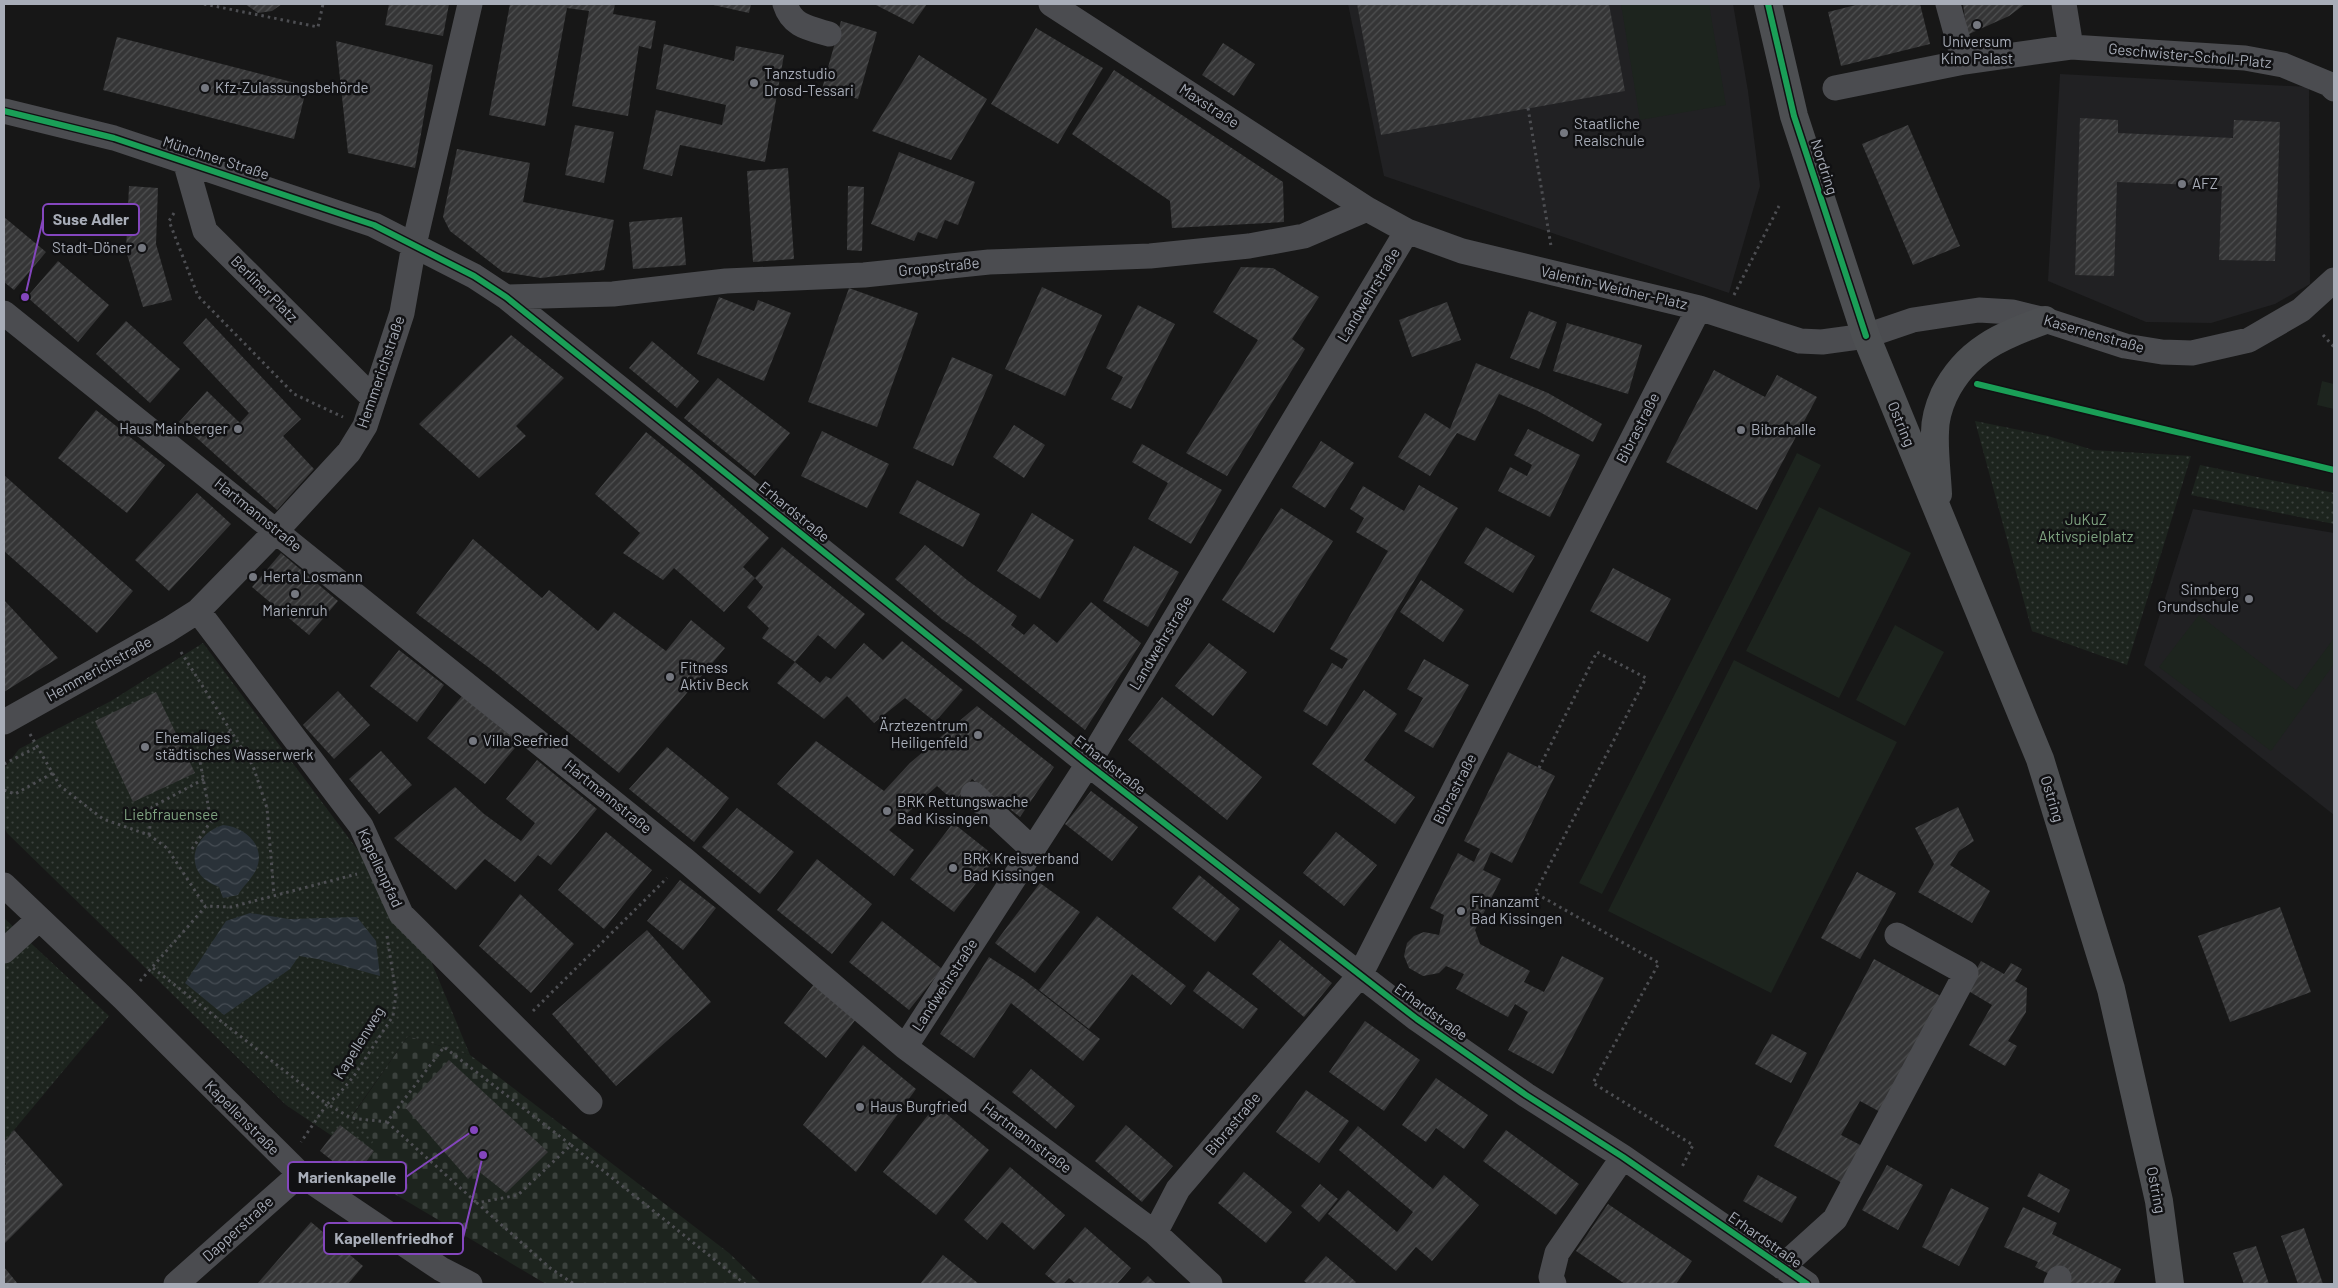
<svg xmlns="http://www.w3.org/2000/svg" width="2338" height="1288" viewBox="0 0 2338 1288" font-family="Barlow,sans-serif">
	<style>
		.built { fill: #212123 }
		.cemetery { fill: url(#cemetery-stones) }
		.park { fill: url(#park-dots) }
		.pitch { fill: #1d241e }
		.water { fill: url(#water-waves) }
		.building { fill: url(#building-hatch) }
		.lines { fill: none; stroke-linecap: round; stroke-linejoin: round }
		.path { stroke: #4d4e52; stroke-width: 3; stroke-dasharray: 2.5 4; stroke-linecap: butt }
		.minor { stroke: #4b4c50; stroke-width: 25 }
		.major { stroke: #4d4f52; stroke-width: 28 }
		.cycleway-casing { stroke: #111113; stroke-width: 9 }
		.cycleway { stroke: #1a9f57; stroke-width: 6 }
		.poi-dot { fill: #757880; stroke: #111113; stroke-width: 2 }
		.labels { text-anchor: middle; stroke-width: 5; stroke-linejoin: round; paint-order: stroke }
		.poi-label { font-size: 15px; fill: #a8adb8; stroke: #111113; text-anchor: start }
		.street-label { font-size: 15px; fill: #a8adb8; stroke: #111113 }
		.park-label { font-size: 15px; fill: #7fa381; stroke: #111113 }
		.leader { fill: none; stroke: #8446be; stroke-width: 2 }
		.callout-dot { fill: #8446be; stroke: #111113; stroke-width: 2 }
		.callout { fill: #111113; stroke: #8446be; stroke-width: 2 }
		.callout-label { font-size: 16px; text-anchor: middle; font-weight: bold; fill: #a8adb8 }
	</style>
	<defs>
		<pattern id="cemetery-stones" width="16" height="16" patternUnits="userSpaceOnUse" patternTransform="scale(1.25)"><rect width="16" height="16" fill="#1d241e"/><path d="M2 7V4a2 2 0 0 1 4 0v3zM10 15v-3a2 2 0 0 1 4 0v3z" fill="#3b413d"/></pattern>
		<pattern id="park-dots" width="8" height="8" patternUnits="userSpaceOnUse" patternTransform="scale(1.25)"><rect width="8" height="8" fill="#1d241e"/><path d="M2 2h.1M6 6h.1" fill="none" stroke="#3b413d" stroke-width="1.8" stroke-linecap="round"/></pattern>
		<pattern id="water-waves" width="16" height="10" patternUnits="userSpaceOnUse" patternTransform="scale(1.25)"><rect width="16" height="10" fill="#2a3239"/><path d="M0 5q4-4 8 0t8 0" fill="none" stroke="#464d54"/></pattern>
		<pattern id="building-hatch" width="6" height="6" patternUnits="userSpaceOnUse" patternTransform="scale(1.25)"><rect width="6" height="6" fill="#353536"/><path d="M-1 1l2-2M0 6l6-6M5 7l2-2" fill="none" stroke="#4f5051"/></pattern>
	</defs>
	<rect width="100%" height="100%" fill="#171717"/>
	<!-- built -->
	<path class="built" d="M1348,4H1733L1748,91L1760,186L1729,293L1384,176Z
		M2060,74L2309,87L2310,284L2275,304L2211,323L2146,322L2048,281Z
		M2193,509L2334,533V815L2144,665Z"/>
	<!-- cemetery -->
	<path class="cemetery" d="M408,1036L470,1055L729,1253L761,1284H546L356,1171L351,1118Z"/>
	<!-- park -->
	<path class="park" d="M1975,421L2048,436L2093,450L2191,456L2127,665L2032,631Z
		M2200,465L2334,493V524L2191,495Z
		M203,643L419,932L470,1055L408,1036L351,1117L374,1140L356,1171L353,1150L286,1105L7,833L4,827V769L19,749L111,701Z
		M4,918L109,1016L4,1142Z"/>
	<!-- pitch -->
	<path class="pitch" d="M1621,4H1709L1726,105L1640,120Z
		M2322,381L2334,384V409L2317,405Z
		M1797,453L1821,465L1602,894L1579,883Z
		M1819,507L1911,553L1839,698L1746,651Z
		M2199,615L2296,690L2334,638V664L2271,751L2159,667Z
		M1895,625L1944,652L1905,726L1856,700Z
		M1734,660L1897,742L1771,993L1608,911Z"/>
	<!-- water -->
	<path class="water" d="M223,825C245,827 267,846 256,870C251,880 243,886 238,895L223,898L219,887C183,875 189,836 223,825Z
		M250,913L289,919L357,917L376,941L380,976L318,959L299,956L290,969L224,1015L185,983L226,921Z"/>
	<!-- building -->
	<path class="building" d="M245,4H282L272,11L258,13Z
		M389,4H449L443,36L385,25Z
		M510,4H615L613,14L656,21L651,49L639,46L628,116L572,106L589,11L567,8L545,126L489,115Z
		M709,4H751L749,13Z
		M874,4H927L913,24Z
		M1357,4H1609L1625,91L1381,135Z
		M1860,4H1920L1930,44L1841,66L1828,12Z
		M1963,4H2025L2009,16L1967,35Z
		M841,21L877,32L858,99L822,89Z
		M1036,28L1103,68L1058,144L991,104Z
		M117,37L307,86L294,139L103,90Z
		M336,41L433,65L415,168L348,153Z
		M1223,43L1255,64L1234,96L1202,75Z
		M664,44L734,61L736,46L784,55L765,162L680,145L672,176L643,169L656,110L722,125L726,105L656,89Z
		M919,55L987,99L951,160L872,131Z
		M1114,70L1283,182L1284,222L1172,228L1170,201L1072,134Z
		M2080,118L2118,120V133L2233,138L2234,120L2280,122L2275,261L2219,260L2222,186L2117,182L2114,276L2075,275Z
		M575,125L614,132L604,183L565,175Z
		M1908,125L1960,246L1913,265L1862,144Z
		M457,149L530,163L523,202L614,220L604,270L541,278L503,272L450,231L443,217Z
		M899,152L975,182L958,225L945,220L937,239L918,232L914,241L871,224Z
		M788,168L794,259L753,262L747,171Z
		M129,186L158,188L156,244L172,300L143,307L126,251Z
		M848,186L864,187L862,251L847,250Z
		M4,217L46,252L14,290L4,282Z
		M682,217L686,265L633,269L629,222Z
		M58,261L109,305L78,342L27,297Z
		M1241,267L1273,268L1319,297L1292,339L1305,349L1227,476L1186,453L1258,340L1213,312Z
		M1042,287L1102,315L1065,396L1005,369Z
		M849,288L918,313L877,427L808,402Z
		M719,297L754,311L758,300L791,313L764,381L697,354Z
		M1447,302L1461,340L1412,357L1399,320Z
		M1138,305L1175,324L1131,409L1111,399L1123,377L1106,368Z
		M1529,311L1557,322L1539,369L1510,358Z
		M206,318L301,419L283,436L314,469L277,510L179,422L207,391L240,423L249,413L183,343Z
		M126,321L180,369L150,403L96,354Z
		M1567,323L1642,345L1628,394L1553,371Z
		M511,335L564,378L516,426L526,436L479,478L419,424Z
		M652,341L699,381L677,408L629,368Z
		M952,357L993,375L953,466L913,448Z
		M1476,363L1548,393L1602,424L1593,442L1538,411L1499,394L1475,441L1457,433L1430,476L1398,457L1425,413L1450,429Z
		M1714,370L1765,397L1777,375L1817,397L1757,510L1666,462Z
		M718,378L790,433L755,476L684,418Z
		M96,410L165,465L127,513L58,458Z
		M1014,425L1045,445L1024,478L993,457Z
		M1528,429L1580,455L1550,517L1498,491L1510,467L1527,476L1532,465L1514,455Z
		M822,431L889,464L867,508L801,476Z
		M646,432L690,468L769,538L743,567L755,578L724,612L674,568L663,580L623,553L640,533L595,494Z
		M1321,441L1354,463L1325,508L1292,487Z
		M1142,444L1222,490L1191,544L1148,519L1168,483L1132,462Z
		M4,475L133,591L97,633L4,551Z
		M917,480L980,514L963,547L899,513Z
		M1419,485L1458,508L1327,726L1303,711L1332,663L1342,669L1348,659L1330,649L1388,551L1356,532L1364,518L1350,509L1363,486L1404,511Z
		M197,493L231,524L169,591L135,560Z
		M1281,508L1333,541L1274,633L1222,600Z
		M1032,513L1074,540L1040,599L997,571Z
		M1486,527L1535,556L1513,593L1464,563Z
		M473,539L542,598L549,590L598,631L614,612L666,651L691,620L725,648L619,773L488,667L416,613Z
		M925,545L967,580L1017,616L1011,625L1024,635L1034,624L1057,643L1091,602L1141,643L1085,730L971,639L942,619L895,579Z
		M1134,546L1179,572L1148,627L1103,601Z
		M782,547L865,614L835,649L818,635L795,662L762,638L769,628L747,607L763,587L755,578Z
		M281,553L338,601L309,635L252,587Z
		M1613,568L1671,599L1648,642L1590,611Z
		M1421,580L1464,610L1443,642L1400,612Z
		M4,600L58,658L4,692Z
		M902,641L963,690L935,722L905,698L874,723L847,696L824,719L777,683L795,662L820,683L826,676L831,679L864,643L883,660Z
		M1209,643L1247,672L1213,716L1175,686Z
		M399,650L444,685L417,722L370,686Z
		M1424,659L1469,685L1433,748L1404,731L1423,698L1407,689Z
		M1364,690L1397,714L1364,760L1415,797L1395,824L1312,764Z
		M338,691L370,725L334,759L303,725Z
		M156,692L195,773L133,802L95,721Z
		M462,696L519,743L485,784L427,738Z
		M1162,697L1262,777L1227,820L1128,740Z
		M977,706L1054,767L1020,817L972,779L955,802L937,786L889,830L914,850L894,876L777,784L816,741L884,791L910,763Z
		M667,747L729,798L694,842L629,789Z
		M381,751L412,785L379,814L349,779Z
		M1508,752L1555,776L1512,863L1491,852L1483,870L1501,879L1475,930L1480,944L1530,971L1524,982L1544,992L1562,956L1604,978L1553,1074L1508,1050L1528,1012L1515,1004L1508,1017L1456,989L1464,974L1446,966L1439,973L1423,976L1409,968L1404,956L1407,943L1414,936L1424,932L1439,935L1444,915L1430,908L1458,853L1474,862L1480,849L1464,841Z
		M537,760L597,809L551,865L538,855L515,882L485,859L456,890L394,838L455,787L484,814L521,841L535,823L506,799Z
		M1091,791L1138,827L1112,861L1065,824Z
		M1958,807L1974,841L1959,851L1950,865L1990,891L1972,923L1918,892L1934,864L1915,828Z
		M737,808L794,852L760,894L702,847Z
		M953,823L996,857L954,912L910,879Z
		M606,832L652,870L604,929L558,890Z
		M1336,832L1377,865L1344,906L1303,873Z
		M817,859L872,904L832,954L777,910Z
		M1857,872L1896,893L1860,959L1821,938Z
		M1199,875L1240,909L1215,942L1172,908Z
		M680,880L716,908L683,950L647,921Z
		M1040,883L1080,912L1035,973L995,943Z
		M520,894L574,944L531,993L479,946Z
		M2280,907L2311,992L2230,1022L2198,936Z
		M1097,916L1186,986L1171,1005L1132,974L1089,1029L1039,990Z
		M882,921L942,969L909,1010L849,962Z
		M647,930L711,1002L616,1086L552,1014Z
		M1280,940L1332,983L1304,1017L1252,974Z
		M989,957L1023,979L1100,1039L1083,1061L1011,1003L974,1058L940,1034Z
		M1874,959L1946,999L1884,1114L1860,1101L1841,1135L1866,1148L1846,1185L1774,1146Z
		M1981,961L2004,974L2011,963L2022,969L2015,981L2027,988L2026,1012L2008,1041L2017,1046L2005,1066L1969,1045L1992,1005L1965,989Z
		M1208,971L1258,1009L1243,1029L1193,991Z
		M814,984L856,1019L826,1058L784,1023Z
		M1365,1021L1420,1060L1384,1111L1329,1072Z
		M1772,1034L1807,1053L1791,1083L1755,1064Z
		M863,1045L916,1089L856,1172L803,1125Z
		M449,1060L548,1152L506,1193L477,1170L468,1179L405,1107Z
		M1031,1069L1075,1106L1056,1129L1012,1092Z
		M1436,1078L1488,1115L1464,1149L1436,1128L1426,1142L1402,1125Z
		M1306,1090L1349,1121L1319,1163L1276,1132Z
		M936,1105L989,1150L936,1215L883,1172Z
		M340,1125L374,1151L354,1178L320,1151Z
		M1126,1125L1173,1166L1142,1202L1095,1161Z
		M1358,1126L1433,1189L1444,1175L1479,1205L1432,1261L1416,1247L1396,1271L1328,1214L1348,1190L1397,1232L1413,1212L1339,1150Z
		M14,1130L63,1185L4,1244V1166L6,1164L4,1162V1142Z
		M1506,1130L1579,1184L1556,1215L1483,1161Z
		M1887,1165L1923,1185L1898,1230L1862,1210Z
		M1010,1167L1065,1215L1034,1250L1002,1222L987,1240L964,1220Z
		M1244,1172L1292,1212L1266,1243L1218,1203Z
		M2039,1173L2070,1190L2059,1213L2027,1196Z
		M1758,1175L1797,1197L1782,1223L1743,1201Z
		M1320,1184L1338,1199L1319,1222L1301,1206Z
		M1951,1188L1989,1208L1959,1266L1922,1247Z
		M1608,1204L1692,1261L1676,1284H1625L1576,1251Z
		M2023,1207L2057,1223L2052,1234L2121,1269L2113,1284H2070L2035,1267L2038,1262L2004,1247Z
		M311,1222L363,1266L348,1284H257Z
		M1085,1227L1131,1268L1117,1284H1076L1069,1278L1063,1284H1057L1045,1274Z
		M2304,1228L2323,1284H2298L2281,1236Z
		M2256,1246L2269,1284H2244L2233,1253Z
		M943,1255L979,1284H920Z
		M1326,1256L1356,1282L1354,1284H1308L1304,1281Z
		M4,1267L18,1284H4Z
		M1148,1276L1156,1284H1140Z"/>
	<g class="lines">
		<!-- path -->
		<path class="path" d="M204,4L318,27L323,4
			M1528,108L1551,246
			M174,213L169,221L198,296L294,394L343,417
			M1734,295L1779,206
			M2323,335L2334,347
			M181,652L253,766L267,808L274,895
			M30,734L60,786L103,819L149,835L167,848L205,906
			M4,764L37,747
			M1539,768L1597,652L1646,678L1535,893L1659,963L1593,1083L1693,1145L1682,1167
			M4,790L15,794L53,773
			M149,835L152,807L204,779
			M192,849L211,821L199,756L231,731
			M387,936L396,994L393,1016L354,1076L338,1095L327,1104L351,1118L387,1122L444,1047L571,1145L518,1195L477,1203L550,1268L574,1284
			M153,968L327,1104L301,1142
			M140,981L206,906L231,907L357,874
			M533,1011L667,878
			M387,1122L477,1203
			M571,1145L745,1284"/>
		<!-- minor -->
		<path class="minor" d="M785,4C792,26 808,28 829,34
			M1051,4L1367,209L1407,231L1462,251L1699,308L1800,341L1822,342L1866,336L1913,320L1979,310L2012,312L2045,320L2125,346L2162,352L2192,353L2249,340L2301,310L2334,280
			M1948,4L1964,62
			M2064,4L2071,47L2245,58L2283,65L2329,84L2334,89
			M1835,88L1964,62L2071,47
			M4,111L114,138L374,225L474,276L506,297L1088,764L1417,1019L1526,1095L1623,1157L1807,1284
			M185,161L205,231L374,399
			M506,297L613,294L726,281L864,275L989,262L1150,256L1249,246L1304,236L1367,209
			M4,313L685,860L905,1047L1155,1233L1210,1284
			M198,611L361,826L401,914L590,1102
			M4,722L168,630L198,611L277,530L349,452L365,426L402,313L414,245L470,4
			M973,794L1033,850
			M4,885L123,998L300,1174L441,1269L470,1284
			M4,951L39,919
			M905,1047L1088,764L1407,231
			M1155,1233L1178,1189L1360,975L1699,308
			M1782,1267L1835,1219L1966,973L1897,935
			M176,1284L300,1174
			M1554,1284L1551,1277L1557,1253L1623,1157
			M2056,1284L2059,1278"/>
		<!-- major -->
		<path class="major" d="M1768,4L1794,116L1866,336L2040,759L2111,989L2159,1201L2170,1284
			M1938,494C1937,473 1934,452 1935,432C1935,420 1939,406 1944,395C1966,350 2001,336 2045,320"/>
		<!-- cycleway casing -->
		<g class="cycleway-casing">
			<path id="cycleway" d="M1768,4L1794,116L1866,336
				M4,111L114,138L374,225L474,276L506,297L1088,764L1417,1019L1526,1095L1623,1157L1807,1284
				M1977,384L2334,470"/>
		</g>
		<!-- cycleway -->
		<use href="#cycleway" class="cycleway"/>
	</g>
	<!-- markers -->
	<g class="poi-dot">
		<circle cx="1977" cy="25" r="5"/>
		<circle cx="754" cy="83" r="5"/>
		<circle cx="205" cy="88" r="5"/>
		<circle cx="1564" cy="133" r="5"/>
		<circle cx="2182" cy="184" r="5"/>
		<circle cx="142" cy="248" r="5"/>
		<circle cx="238" cy="429" r="5"/>
		<circle cx="1741" cy="430" r="5"/>
		<circle cx="253" cy="577" r="5"/>
		<circle cx="295" cy="594" r="5"/>
		<circle cx="2249" cy="599" r="5"/>
		<circle cx="670" cy="677" r="5"/>
		<circle cx="978" cy="735" r="5"/>
		<circle cx="473" cy="741" r="5"/>
		<circle cx="145" cy="747" r="5"/>
		<circle cx="887" cy="811" r="5"/>
		<circle cx="953" cy="868" r="5"/>
		<circle cx="1461" cy="911" r="5"/>
		<circle cx="860" cy="1107" r="5"/>
	</g>
	<g class="labels">
		<!-- poi labels -->
		<g class="poi-label">
			<text x="1977" y="47" text-anchor="middle">Universum<tspan x="1977" dy="17">Kino Palast</tspan></text>
			<text x="764" y="79">Tanzstudio<tspan x="764" dy="17">Drosd-Tessari</tspan></text>
			<text x="215" y="93">Kfz-Zulassungsbehörde</text>
			<text x="1574" y="129">Staatliche<tspan x="1574" dy="17">Realschule</tspan></text>
			<text x="2192" y="189">AFZ</text>
			<text x="132" y="253" text-anchor="end">Stadt-Döner</text>
			<text x="228" y="434" text-anchor="end">Haus Mainberger</text>
			<text x="1751" y="435">Bibrahalle</text>
			<text x="263" y="582">Herta Losmann</text>
			<text x="2239" y="595" text-anchor="end">Sinnberg<tspan x="2239" dy="17">Grundschule</tspan></text>
			<text x="295" y="616" text-anchor="middle">Marienruh</text>
			<text x="680" y="673">Fitness<tspan x="680" dy="17">Aktiv Beck</tspan></text>
			<text x="968" y="731" text-anchor="end">Ärztezentrum<tspan x="968" dy="17">Heiligenfeld</tspan></text>
			<text x="155" y="743">Ehemaliges<tspan x="155" dy="17">städtisches Wasserwerk</tspan></text>
			<text x="483" y="746">Villa Seefried</text>
			<text x="897" y="807">BRK Rettungswache<tspan x="897" dy="17">Bad Kissingen</tspan></text>
			<text x="963" y="864">BRK Kreisverband<tspan x="963" dy="17">Bad Kissingen</tspan></text>
			<text x="1471" y="907">Finanzamt<tspan x="1471" dy="17">Bad Kissingen</tspan></text>
			<text x="870" y="1112">Haus Burgfried</text>
		</g>
		<!-- street labels -->
		<g class="street-label">
			<text transform="translate(2190 56) rotate(5)" y="5">Geschwister-Scholl-Platz</text>
			<text transform="translate(1209 106) rotate(33)" y="5">Maxstraße</text>
			<text transform="translate(216 158) rotate(18)" y="5">Münchner Straße</text>
			<text transform="translate(1824 167) rotate(72)" y="5">Nordring</text>
			<text transform="translate(939 267) rotate(-6)" y="5">Groppstraße</text>
			<text transform="translate(1614 288) rotate(13)" y="5">Valentin-Weidner-Platz</text>
			<text transform="translate(264 289) rotate(45)" y="5">Berliner Platz</text>
			<text transform="translate(1369 295) rotate(-59)" y="5">Landwehrstraße</text>
			<text transform="translate(2094 334) rotate(16)" y="5">Kasernenstraße</text>
			<text transform="translate(381 372) rotate(-71)" y="5">Hemmerichstraße</text>
			<text transform="translate(1901 424) rotate(67)" y="5">Ostring</text>
			<text transform="translate(1638 428) rotate(-63)" y="5">Bibrastraße</text>
			<text transform="translate(794 512) rotate(39)" y="5">Erhardstraße</text>
			<text transform="translate(258 515) rotate(39)" y="5">Hartmannstraße</text>
			<text transform="translate(1161 643) rotate(-59)" y="5">Landwehrstraße</text>
			<text transform="translate(99 669) rotate(-29)" y="5">Hemmerichstraße</text>
			<text transform="translate(1110 765) rotate(38)" y="5">Erhardstraße</text>
			<text transform="translate(1455 789) rotate(-63)" y="5">Bibrastraße</text>
			<text transform="translate(608 797) rotate(39)" y="5">Hartmannstraße</text>
			<text transform="translate(2052 799) rotate(73)" y="5">Ostring</text>
			<text transform="translate(380 868) rotate(65)" y="5">Kapellenpfad</text>
			<text transform="translate(945 985) rotate(-57)" y="5">Landwehrstraße</text>
			<text transform="translate(1431 1012) rotate(36)" y="5">Erhardstraße</text>
			<text transform="translate(359 1043) rotate(-58)" y="5">Kapellenweg</text>
			<text transform="translate(242 1118) rotate(45)" y="5">Kapellenstraße</text>
			<text transform="translate(1233 1124) rotate(-50)" y="5">Bibrastraße</text>
			<text transform="translate(1027 1138) rotate(37)" y="5">Hartmannstraße</text>
			<text transform="translate(2156 1190) rotate(79)" y="5">Ostring</text>
			<text transform="translate(238 1229) rotate(-42)" y="5">Dapperstraße</text>
			<text transform="translate(1765 1240) rotate(35)" y="5">Erhardstraße</text>
		</g>
		<!-- park labels -->
		<g class="park-label">
			<text x="2086" y="525">JuKuZ<tspan x="2086" dy="17">Aktivspielplatz</tspan></text>
			<text x="171" y="820">Liebfrauensee</text>
		</g>
	</g>
	<!-- callouts -->
	<path class="leader" d="M25 297L43 219M474 1130L406 1177M483 1155L463 1238"/>
	<g class="callout-dot">
		<circle cx="25" cy="297" r="5"/>
		<circle cx="474" cy="1130" r="5"/>
		<circle cx="483" cy="1155" r="5"/>
	</g>
	<g class="callout">
		<rect x="43" y="204" width="96" height="31" rx="5"/>
		<rect x="288" y="1162" width="118" height="31" rx="5"/>
		<rect x="324" y="1223" width="139" height="31" rx="5"/>
	</g>
	<g class="callout-label">
		<text x="91" y="225">Suse Adler</text>
		<text x="347" y="1183">Marienkapelle</text>
		<text x="394" y="1244">Kapellenfriedhof</text>
	</g>
	<!-- border -->
	<rect width="2338" height="1288" fill="none" stroke="#a8adb8" stroke-width="10"/>
</svg>
